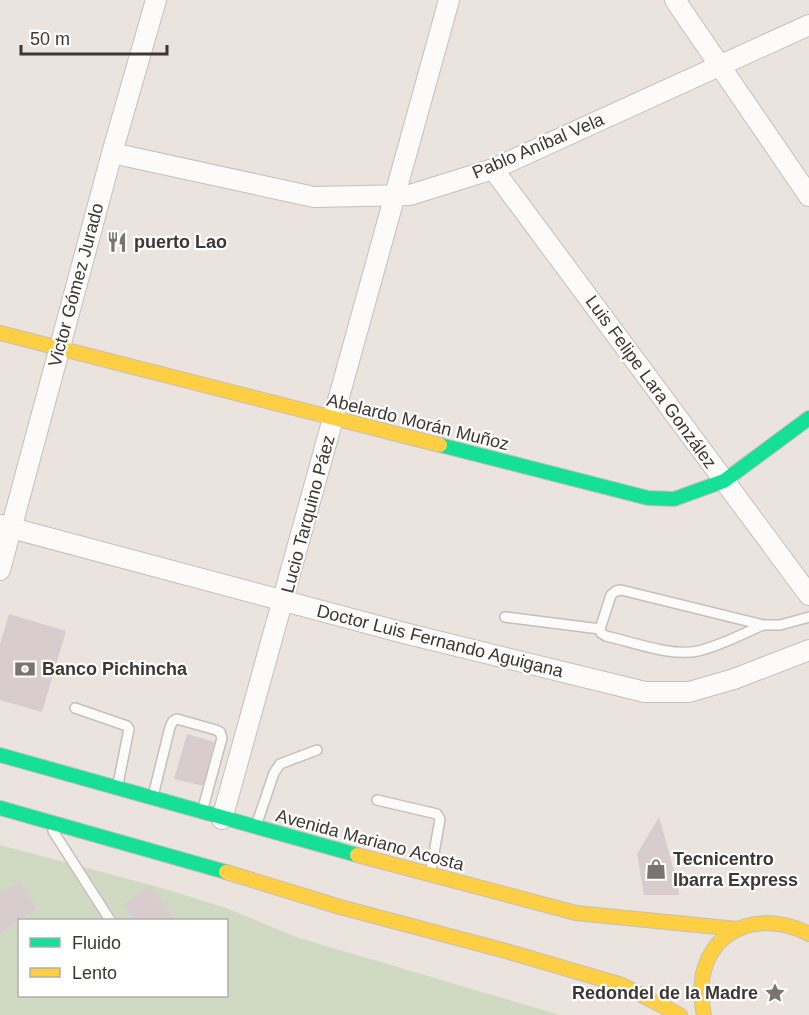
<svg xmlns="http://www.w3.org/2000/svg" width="809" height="1015" viewBox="0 0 809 1015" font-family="Arial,sans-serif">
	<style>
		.green { fill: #d0dac3; fill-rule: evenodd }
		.building { fill: #d9ccce }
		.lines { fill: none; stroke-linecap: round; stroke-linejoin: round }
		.lane-casing { stroke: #c5bfbb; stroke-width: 12 }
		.street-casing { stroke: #c5bfbb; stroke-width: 22 }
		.fast-casing { stroke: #c5bfbb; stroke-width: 16 }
		.slow-casing { stroke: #c5bfbb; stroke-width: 16 }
		.lane { stroke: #fcfbfa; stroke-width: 9 }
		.street { stroke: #fcfbfa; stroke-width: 20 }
		.fast { stroke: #16e098; stroke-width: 14 }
		.slow { stroke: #ffcf43; stroke-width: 14 }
		.labels { text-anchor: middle; stroke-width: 4.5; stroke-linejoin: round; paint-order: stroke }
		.street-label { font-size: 18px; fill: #3d3734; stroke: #fff }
		.poi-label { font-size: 18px; font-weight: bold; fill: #3d3734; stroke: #fff; text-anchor: start }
	</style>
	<rect width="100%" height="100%" fill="#ebe3de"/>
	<!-- green -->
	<path class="green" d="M0,845L162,888L226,908L299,938L560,1015H0ZM20,920H226V996H20Z"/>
	<!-- building -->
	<path class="building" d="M9,614L66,631L42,712L0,700V644Z
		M187,734L214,742L204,786L174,779Z
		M659,817L678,885L679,895H644L637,854Z
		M19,883L37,908L0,933V889L3,893Z
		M150,885L175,920H135L123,905Z"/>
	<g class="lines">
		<!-- lane casing -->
		<g class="lane-casing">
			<path id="lane" d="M505,617L600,629L611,595L616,591L621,590L763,625H780L809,617
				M600,629L601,633L606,636C633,642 671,657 698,651C720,646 742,634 763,625
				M75,708L127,726L129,729L118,784
				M154,792L170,727L173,721L177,719L216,730L220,732L222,738L203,808
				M377,800L437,814L440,819L431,870
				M257,823L274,773L280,764L317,750
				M53,831L110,920"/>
		</g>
		<!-- street casing -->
		<g class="street-casing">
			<path id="street" d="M675,0L809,196
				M112,153L314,197L410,195L493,169L809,25
				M493,169L809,595
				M0,525L404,633L645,692H689L734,679L809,650
				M0,570L112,153L156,0
				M222,819C300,547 371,272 449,0"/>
		</g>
		<!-- fast casing -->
		<g class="fast-casing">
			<path id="fast" d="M440,445L648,498L674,499L724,481L809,418
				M0,755L357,855
				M0,808L226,872"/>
		</g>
		<!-- slow casing -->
		<g class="slow-casing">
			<path id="slow" d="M0,333L440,445
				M357,855L576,913L737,929
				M226,872L340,907L506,951L622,985L680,1015
				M704,1015C688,944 745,902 809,934"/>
		</g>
		<!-- lane -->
		<use href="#lane" class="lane"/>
		<!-- street -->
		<use href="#street" class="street"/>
		<!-- fast -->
		<use href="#fast" class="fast"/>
		<!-- slow -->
		<use href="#slow" class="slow"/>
	</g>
	<!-- icons -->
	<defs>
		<g id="restaurant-bare" transform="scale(1.62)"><path d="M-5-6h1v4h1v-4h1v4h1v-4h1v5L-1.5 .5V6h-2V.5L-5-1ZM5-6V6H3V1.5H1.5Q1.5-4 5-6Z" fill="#7a7370" stroke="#fff" stroke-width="2.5" paint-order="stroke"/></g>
		<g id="bank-bare" transform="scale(1.62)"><path d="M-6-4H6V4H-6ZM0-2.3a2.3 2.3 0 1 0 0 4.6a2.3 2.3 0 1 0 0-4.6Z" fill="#7a7370" stroke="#fff" stroke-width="2.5" paint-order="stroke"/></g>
		<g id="shop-bare" transform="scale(1.62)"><path d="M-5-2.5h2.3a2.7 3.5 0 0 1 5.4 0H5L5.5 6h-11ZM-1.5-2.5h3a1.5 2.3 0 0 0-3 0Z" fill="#7a7370" stroke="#fff" stroke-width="2.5" paint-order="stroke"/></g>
		<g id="sight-bare" transform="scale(1.62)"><path d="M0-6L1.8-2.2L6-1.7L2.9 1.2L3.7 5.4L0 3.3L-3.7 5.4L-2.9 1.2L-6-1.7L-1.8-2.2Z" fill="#7a7370" stroke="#fff" stroke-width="2.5" paint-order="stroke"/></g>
	</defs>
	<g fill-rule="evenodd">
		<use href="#restaurant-bare" x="117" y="242"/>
		<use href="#bank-bare" x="25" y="669"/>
		<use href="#shop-bare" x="656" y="869"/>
		<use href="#sight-bare" x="775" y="993"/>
	</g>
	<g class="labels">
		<!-- street labels -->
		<g class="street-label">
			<text transform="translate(538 146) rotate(-23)" y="6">Pablo Aníbal Vela</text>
			<text transform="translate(76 285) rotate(-75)" y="6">Victor Gómez Jurado</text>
			<text transform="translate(651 382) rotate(54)" y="6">Luis Felipe Lara González</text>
			<text transform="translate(418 422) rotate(14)" y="6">Abelardo Morán Muñoz</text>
			<text transform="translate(308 514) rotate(-75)" y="6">Lucio Tarquino Páez</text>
			<text transform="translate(440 641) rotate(14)" y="6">Doctor Luis Fernando Aguigana</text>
			<text transform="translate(370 840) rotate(15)" y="6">Avenida Mariano Acosta</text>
		</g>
		<!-- poi labels -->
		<g class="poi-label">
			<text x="134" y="248">puerto Lao</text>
			<text x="42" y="675">Banco Pichincha</text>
			<text x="673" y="865">Tecnicentro<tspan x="673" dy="21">Ibarra Express</tspan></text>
			<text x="758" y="999" text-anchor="end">Redondel de la Madre</text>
		</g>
	</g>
	<!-- legend -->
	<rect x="18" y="919" width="210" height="78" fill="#ffffff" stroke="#b1afae" stroke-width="1.5"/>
	<rect x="30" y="938" width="30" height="9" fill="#16e098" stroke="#b1afae" stroke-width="1.5"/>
	<text x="72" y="949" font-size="18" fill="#3d3734">Fluido</text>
	<rect x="30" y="968" width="30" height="9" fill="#ffcf43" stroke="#b1afae" stroke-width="1.5"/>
	<text x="72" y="979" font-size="18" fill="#3d3734">Lento</text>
	<!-- scale -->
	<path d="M21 45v9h146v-9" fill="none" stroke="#3d3734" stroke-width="3"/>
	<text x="30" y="45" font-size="18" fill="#3d3734" stroke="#ffffff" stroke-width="4.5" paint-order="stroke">50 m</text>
</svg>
